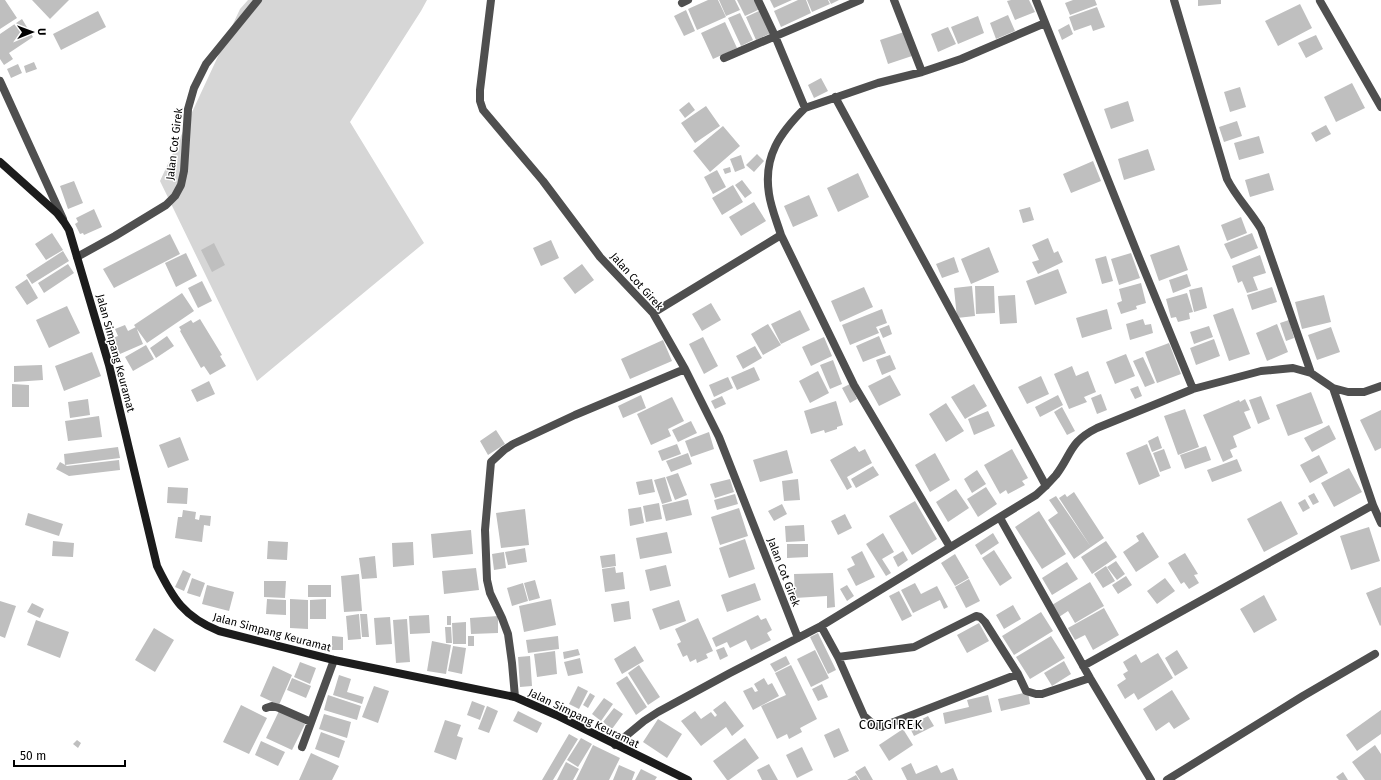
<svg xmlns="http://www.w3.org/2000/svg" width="1381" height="780" viewBox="0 0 1381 780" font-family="'Fira Sans',sans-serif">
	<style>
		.green { fill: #d6d6d6 }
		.building { fill: #bfbfbf }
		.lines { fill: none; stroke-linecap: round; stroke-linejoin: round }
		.street { stroke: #4f4f4f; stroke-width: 8 }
		.secondary { stroke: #1c1c1c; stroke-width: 8 }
		.labels { text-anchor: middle; stroke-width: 3; stroke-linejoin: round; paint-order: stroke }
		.street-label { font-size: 11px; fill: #000; stroke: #fff }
		.quarter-label { font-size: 13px; letter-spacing: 1px; fill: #000; stroke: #fff }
	</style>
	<rect width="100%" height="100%" fill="#fff"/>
	<!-- green -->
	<path class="green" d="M248,0H427L421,11L350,122L424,243L257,381L160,181L240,9Z"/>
	<!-- building -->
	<path class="building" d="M0,0H5L17,18L0,29Z
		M32,0H69L50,19Z
		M708,0H718L726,17L697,30L688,9Z
		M719,0H735L740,10L726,16Z
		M737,0H755L760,9L745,16Z
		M770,0H792L774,8Z
		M798,0H806L811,13L781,27L774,11Z
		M807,0H828L830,4L812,12Z
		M829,0H839L831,4Z
		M1011,0H1029L1035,12L1015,20L1007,1Z
		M1073,0H1095L1097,5L1070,15L1065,3Z
		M1198,0H1221V4L1198,6Z
		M1300,4L1312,28L1278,46L1265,21Z
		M1097,7L1105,27L1093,31L1091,25L1074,31L1069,17Z
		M686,10L695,31L684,36L674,16Z
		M761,10L771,33L756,40L746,17Z
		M98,11L106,27L61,50L53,34Z
		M740,13L753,40L741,46L728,18Z
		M1008,15L1015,31L996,39L990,23Z
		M978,16L984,33L958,44L951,27Z
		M22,19L33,37L9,53L13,59L4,65L0,59V34Z
		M725,22L737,48L713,59L701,33Z
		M1069,24L1073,34L1062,40L1058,30Z
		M948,27L956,44L938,52L931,34Z
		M904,32L912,56L888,64L880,40Z
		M1316,35L1323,49L1306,58L1298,43Z
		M34,62L37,69L26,73L24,66Z
		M18,64L22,73L11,78L7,69Z
		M821,78L828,91L814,98L808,85Z
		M1352,83L1365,108L1336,122L1324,97Z
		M1240,87L1246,107L1230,112L1224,92Z
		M1128,101L1134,121L1111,129L1104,109Z
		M689,102L695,110L685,118L679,110Z
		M706,106L720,126L695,143L681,123Z
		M1237,121L1242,136L1224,142L1219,127Z
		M1326,125L1331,134L1316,142L1311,133Z
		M723,126L740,146L710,172L693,151Z
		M1259,136L1264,153L1239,160L1234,143Z
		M1148,149L1155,170L1124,180L1118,159Z
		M757,154L764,161L754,172L746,165Z
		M741,155L745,168L735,172L730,159Z
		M1093,161L1101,181L1071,193L1063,174Z
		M730,167L731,172L725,174L723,169Z
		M717,170L726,187L713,194L704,177Z
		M858,173L869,197L838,212L827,188Z
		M1269,173L1274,190L1250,197L1245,180Z
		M742,180L752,193L745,198L735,185Z
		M74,181L83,203L68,209L60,186Z
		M733,185L743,202L722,215L712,198Z
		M809,195L818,216L793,227L784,206Z
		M754,202L766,221L741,236L729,217Z
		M1030,207L1034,220L1023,223L1019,210Z
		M94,209L102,227L84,235L83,233L80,234L75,224L78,222L76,218Z
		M1241,217L1247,233L1227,241L1221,225Z
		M52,233L63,250L46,260L35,244Z
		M1252,233L1258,248L1231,259L1224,244Z
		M170,234L180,254L114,288L103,269Z
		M1048,238L1054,253L1058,251L1063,262L1038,274L1032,262L1039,260L1032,245Z
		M551,240L559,258L541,266L533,248Z
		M214,243L225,265L212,272L201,250Z
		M1179,245L1188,270L1159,281L1150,255Z
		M989,247L999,272L971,284L961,259Z
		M63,251L69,261L32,284L26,275Z
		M186,253L197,276L176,287L165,263Z
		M1131,253L1140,278L1119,285L1111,259Z
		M1260,255L1266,273L1253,277L1258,290L1247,293L1242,281L1238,283L1232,266Z
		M1106,256L1113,281L1102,284L1095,259Z
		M954,257L959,272L942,278L936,264Z
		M68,264L74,273L44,293L38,283Z
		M582,264L594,280L575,294L563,278Z
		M1058,269L1067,293L1035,305L1026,281Z
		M1187,274L1191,286L1173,293L1169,280Z
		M27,279L38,298L27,305L15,287Z
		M202,281L212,301L198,308L188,288Z
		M1141,283L1146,303L1136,306L1137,309L1121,314L1117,303L1122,301L1119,289Z
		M972,286L975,316L957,318L954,288Z
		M975,286H994L995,313L976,314Z
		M864,287L873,307L840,322L831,301Z
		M1202,287L1207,308L1194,312L1189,290Z
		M1272,287L1277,302L1252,310L1247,295Z
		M182,293L194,311L147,343L134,325Z
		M1187,293L1193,312L1189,313L1190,319L1178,322L1176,317L1171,318L1166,299Z
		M1015,295L1017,323L1000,324L998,296Z
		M1324,295L1331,322L1302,329L1295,302Z
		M711,303L721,320L702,331L692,314Z
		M67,306L80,333L49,348L36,320Z
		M1233,308L1250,354L1229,361L1213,315Z
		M882,309L887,323L876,327L879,333L850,345L842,325Z
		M1107,309L1112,329L1082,338L1076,318Z
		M800,310L810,330L781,344L771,324Z
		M200,319L222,355L220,356L226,366L210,375L204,366L201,368L180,331L181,330L179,327L191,320L193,323Z
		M1143,319L1145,325L1151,324L1153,333L1130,340L1126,324Z
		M1289,320L1294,338L1286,341L1280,323Z
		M768,324L781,345L763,355L751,334Z
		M1277,324L1288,352L1267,361L1256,333Z
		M125,325L128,331L136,327L143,344L120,354L113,338L118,336L115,329Z
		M889,325L892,334L883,338L879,329Z
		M1209,326L1213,337L1194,344L1190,332Z
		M1331,327L1340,352L1317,360L1308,335Z
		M167,336L174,346L156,358L150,348Z
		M879,336L886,353L863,362L856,346Z
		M703,337L718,366L704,374L689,344Z
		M824,337L832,356L811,366L802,347Z
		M1214,339L1220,356L1196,365L1190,348Z
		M663,340L672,361L630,379L621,359Z
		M1169,343L1181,374L1157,383L1145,352Z
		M146,345L154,359L133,371L125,357Z
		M755,346L762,358L743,369L736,356Z
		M92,352L101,376L64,391L55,366Z
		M1126,354L1135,376L1115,384L1106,362Z
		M890,355L896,369L882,375L876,360Z
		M1143,357L1155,383L1145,387L1133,361Z
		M833,360L842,384L830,389L820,365Z
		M42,365L43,380L14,382V366Z
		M1072,366L1076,376L1088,371L1096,392L1084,397L1087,402L1069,409L1054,374Z
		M754,367L760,380L737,390L731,377Z
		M818,371L829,393L810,403L799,381Z
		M890,375L901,395L879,406L868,386Z
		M1041,376L1049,394L1027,404L1018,387Z
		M728,377L733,388L714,397L709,385Z
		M209,381L215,394L197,402L191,390Z
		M12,384L29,385V407H12Z
		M850,384L857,399L850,403L842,388Z
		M974,384L987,406L965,419L951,397Z
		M1138,386L1142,396L1135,399L1130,389Z
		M1311,392L1323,423L1288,436L1276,405Z
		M1101,394L1107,410L1097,414L1091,398Z
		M641,395L646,408L623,418L618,406Z
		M1058,395L1063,405L1040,417L1035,407Z
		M722,396L726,404L715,409L711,401Z
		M1261,396L1270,419L1258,424L1249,400Z
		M672,397L684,421L668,429L671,436L651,445L637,414Z
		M88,399L90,415L70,418L68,402Z
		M1245,399L1250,410L1244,412L1251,428L1233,436L1237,447L1230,450L1233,457L1223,462L1203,415L1239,400L1240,402Z
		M836,401L843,425L837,427V429L825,433L824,430L811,434L804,411Z
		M946,403L964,431L946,442L929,414Z
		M1062,407L1075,431L1067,435L1054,412Z
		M1185,409L1199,447L1178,455L1164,416Z
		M1381,410V448L1375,451L1360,420Z
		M988,411L995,426L974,435L968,419Z
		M99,416L102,437L68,441L65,421Z
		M691,421L697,433L678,442L672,430Z
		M1329,425L1336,439L1312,452L1304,438Z
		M496,430L505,444L488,455L480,441Z
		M709,432L714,449L691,457L685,441Z
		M1158,436L1162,448L1152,452L1148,441Z
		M180,437L189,460L168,468L159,445Z
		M677,444L681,454L662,461L658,451Z
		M1147,444L1160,476L1139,485L1126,453Z
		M855,446L859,452L865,449L872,463L847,477L852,487L847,490L830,460Z
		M1206,446L1211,460L1185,469L1180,455Z
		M118,447L120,458L65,465L64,454Z
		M1012,449L1028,478L1022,481L1025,485L1008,494L1006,490L1000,494L984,465Z
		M1164,449L1171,468L1160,472L1153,453Z
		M787,450L793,473L760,482L753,460Z
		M688,453L692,464L671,472L666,461Z
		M935,453L950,480L930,492L915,465Z
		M1319,455L1328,473L1310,483L1300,465Z
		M1237,459L1242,471L1212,482L1207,470Z
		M119,460L120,470L69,476L56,469L60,462L67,466Z
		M873,466L879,475L856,488L851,479Z
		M1349,468L1362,492L1334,507L1321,483Z
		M977,470L986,484L972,493L964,479Z
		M678,473L687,495L675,500L666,477Z
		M665,477L672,501L662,504L654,480Z
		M652,479L655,492L639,495L636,482Z
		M730,479L734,492L715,498L710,484Z
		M798,479L800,500L784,501L782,481Z
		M168,487L188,488L187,504L167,503Z
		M986,487L997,504L978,517L967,499Z
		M956,489L969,508L948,522L936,502Z
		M1074,492L1104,538L1091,547L1059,498L1065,494L1067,497Z
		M1314,493L1319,502L1313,505L1308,496Z
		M735,494L738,504L717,510L714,500Z
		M1056,496L1091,547L1074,559L1048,520L1058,513L1049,500Z
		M688,499L692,515L666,521L662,505Z
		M1305,499L1310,508L1303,512L1298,503Z
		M915,501L937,539L912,555L889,516Z
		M1281,501L1298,534L1264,552L1247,519Z
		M659,503L662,519L646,522L643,506Z
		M782,504L787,514L774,521L768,511Z
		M641,507L644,523L630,526L628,509Z
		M739,508L748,536L720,545L711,517Z
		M525,509L529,545L501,548L496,513Z
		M183,510L196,512L195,519L199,520L200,515L211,516L210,526L204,525L202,542L175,538L178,517H182Z
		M1039,511L1066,554L1042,569L1015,527Z
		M28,513L63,524L59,536L25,525Z
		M845,514L852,528L838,535L831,521Z
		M804,525L805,541L786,542L785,526Z
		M1369,527L1380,561L1351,570L1340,536Z
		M471,530L473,554L433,558L431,534Z
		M667,532L672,553L640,559L636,538Z
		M1143,532L1159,557L1136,572L1123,552L1139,541L1136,536Z
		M883,533L894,552L882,559L891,573L886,576L866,544Z
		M993,533L999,543L981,555L975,545Z
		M745,539L755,569L729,578L719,548Z
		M53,541L74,543L73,557L52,556Z
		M268,541L288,542L287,560L267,559Z
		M1106,541L1117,557L1092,574L1081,557Z
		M413,542L414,565L393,567L392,543Z
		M787,544H808V557L787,558Z
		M525,548L527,562L508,565L505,552Z
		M994,550L1012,578L1000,586L982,558Z
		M862,551L875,577L856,586L847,569L855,565L851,557Z
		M903,551L908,560L898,567L893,557Z
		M504,552L506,568L494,570L492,554Z
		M1185,553L1198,574L1194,575L1199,583L1189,589L1184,582L1181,584L1168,563Z
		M615,554L616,566L602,568L600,556Z
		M955,554L969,578L955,586L941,563Z
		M375,556L377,578L362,579L359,558Z
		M1116,561L1125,574L1117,580L1107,567Z
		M1067,562L1078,579L1052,595L1042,578Z
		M666,565L671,586L650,591L645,570Z
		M1106,566L1115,581L1103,588L1094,574Z
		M615,567L616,573L623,572L625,589L605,592L602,569Z
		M476,568L479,590L444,594L442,571Z
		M183,570L191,574L184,591L175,587Z
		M833,573L835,607L827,608V596L795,598L794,574Z
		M359,574L362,611L344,612L341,576Z
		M1126,576L1132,585L1118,594L1112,585Z
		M192,578L205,583L200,597L187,593Z
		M1165,578L1175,591L1157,604L1147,591Z
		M969,579L980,601L966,608L955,587Z
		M535,580L540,598L529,601L524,583Z
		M264,581H286L285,598L264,597Z
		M1090,582L1104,606L1075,623L1068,611L1059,617L1052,605Z
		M523,583L528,601L512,606L507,588Z
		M755,583L761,600L727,612L721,595Z
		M915,583L921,594L937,586L948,607L944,609L940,600L913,613L901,590Z
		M207,585L234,592L229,611L202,604Z
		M308,585H331V597H308Z
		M847,585L854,596L847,601L840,589Z
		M1381,587V625L1380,626L1366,593Z
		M899,591L912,616L902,621L889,596Z
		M1264,595L1277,620L1254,633L1240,609Z
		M267,599L286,600V615L266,614Z
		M290,599L308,600V629L290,628Z
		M326,599V619H310V600Z
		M551,599L556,625L524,632L519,606Z
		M679,600L686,621L660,630L652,609Z
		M0,601L16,606L5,638L0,636Z
		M629,601L631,619L614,622L611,604Z
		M32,603L44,609L40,618L27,612Z
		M1013,605L1021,619L1004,629L996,615Z
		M1104,608L1119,635L1093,650L1085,635L1075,640L1068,628Z
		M1041,612L1053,631L1014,655L1002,636Z
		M359,614L361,639L348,640L346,616Z
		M360,614H367L369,637H362Z
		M429,615L430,633L410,634L409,616Z
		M758,615L761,620L766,618L772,630L767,633L771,640L751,650L746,640L730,648L727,642L716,647L712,638Z
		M447,616H451V625H447Z
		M498,616V633L471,634L470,618Z
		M390,617L392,644L376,645L374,618Z
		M698,618L713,651L706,654L708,658L697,663L696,659L690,662L687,655L683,657L677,644L681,642L675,629Z
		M407,619L410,662L396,663L393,620Z
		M36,620L69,632L60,658L27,645Z
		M466,622V644H453L452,623Z
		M979,623L989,641L967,653L957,635Z
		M445,627H451L452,643H446Z
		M154,628L174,640L155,672L135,660Z
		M818,633L836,670L828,674L810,637Z
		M332,636L343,637V650H332Z
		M468,636H474V646H468Z
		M558,636L559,649L528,653L526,640Z
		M1051,636L1065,658L1030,679L1016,657Z
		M432,641L451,645L446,674L427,671Z
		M453,646L466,648L462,674L448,671Z
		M635,646L644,661L622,674L614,659Z
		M724,647L728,656L720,660L716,650Z
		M578,649L580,655L564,659L563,652Z
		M815,650L829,678L811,687L797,659Z
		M1177,650L1188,668L1175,676L1165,658Z
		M555,651L557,674L537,677L534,654Z
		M1158,653L1173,678L1138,700L1134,693L1125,699L1117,685L1126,679L1123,674L1128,671L1123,662L1136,654L1141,663Z
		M530,656L532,686L520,687L518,657Z
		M786,656L790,664L775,672L770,664Z
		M580,658L583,673L568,676L564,662Z
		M1064,661L1071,674L1052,686L1044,673Z
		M300,662L316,668L310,684L294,677Z
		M639,665L660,697L648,705L628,673Z
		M791,665L817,719L800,728L802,732L789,739L787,734L777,739L761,706L786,695L775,673Z
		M273,666L292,675L279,705L260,696Z
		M339,675L351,679L347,692L364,697L362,704L333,695Z
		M627,676L647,707L636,715L616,683Z
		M292,678L311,686L306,698L287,690Z
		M764,678L768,685L772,683L779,696L753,710L743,691L752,687L755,692L758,691L754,684Z
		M822,684L828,697L818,701L812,689Z
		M374,686L389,691L378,723L362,717Z
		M578,686L588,691L579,709L569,704Z
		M1172,690L1190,719L1174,729L1169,722L1156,731L1143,709Z
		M1028,692L1030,704L1001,711L998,699Z
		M590,693L595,696L588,708L583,705Z
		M328,695L361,706L357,720L324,710Z
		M988,695L992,712L945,724L943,713L969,707L967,700Z
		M604,698L613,704L601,721L592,714Z
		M472,701L485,706L480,720L467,715Z
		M725,701L744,726L732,736L726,727L701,746L681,721L695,711L701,719L711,712L715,717L717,715L713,710Z
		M241,705L267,718L249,754L223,742Z
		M487,706L498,711L489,733L478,729Z
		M614,708L623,714L612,729L603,722Z
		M1381,710V734L1357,751L1346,735Z
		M279,711L305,724L292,750L266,738Z
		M518,711L542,723L537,733L513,721Z
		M324,714L351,722L347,738L319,729Z
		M928,716L934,726L914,736L909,726Z
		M658,719L682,734L667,758L643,742Z
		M445,720L461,725L457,736L463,738L456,760L434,752Z
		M839,728L849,751L834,758L824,735Z
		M903,729L913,745L889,761L879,745Z
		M321,732L345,741L339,758L315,749Z
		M569,734L578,739L553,780H542Z
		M581,738L592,744L578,767L567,760Z
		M745,738L759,758L729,780H727L713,761Z
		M77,740L81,743L78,748L73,744Z
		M261,741L285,752L278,766L255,755Z
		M593,745L620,758L609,780H576Z
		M1375,745L1381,754V780H1365L1352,762Z
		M802,747L813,770L797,778L786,755Z
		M311,753L339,766L332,780H299Z
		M566,762L579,769L573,780H557Z
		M911,763L916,774L937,765L941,773L953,768L958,780H907L901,768Z
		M769,764L778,780H762L757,770Z
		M619,765L635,772L632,780H613Z
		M865,766L873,780H860L855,772Z
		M641,769L657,777L655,780H635Z
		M1343,772L1348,780H1339L1336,777Z
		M856,775L859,780H847Z"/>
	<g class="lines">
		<!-- street -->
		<path class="street" d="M491,0L480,90V101L483,110L543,181L600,257L653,313L685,369L719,437L798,638
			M758,0L775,36L805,108L878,83L922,72L961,59L1045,23
			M894,0L922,72
			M1036,0L1138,255L1193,389
			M1174,0L1227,179C1236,197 1251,212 1261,229L1311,373
			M1320,1L1381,107
			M682,3L688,0
			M724,58L860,0
			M0,81L63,219
			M835,97L1046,486
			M781,235C777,222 771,208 769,194C763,156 780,133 805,108
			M77,257L115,236L166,205L175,196L181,185L184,171L188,109L194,88L206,64L258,0
			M653,313L781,235L854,385L950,547
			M1333,388L1373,505L1381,523
			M1000,518L1090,678L1151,780
			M821,626L838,657L864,716L873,724L881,727L1018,674
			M838,657L914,647L976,616L980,617L985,622L1018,674L1026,691L1036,694H1042L1090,678
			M1083,666L1373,505
			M515,697L512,663L508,634L502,618L490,593L487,580L485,530L491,462L504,450L513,444L575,415L685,369
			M266,708L272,706L279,708L311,722
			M615,745L644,721L658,712L730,673L821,626L1036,495C1043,489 1050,482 1056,475C1072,454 1069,442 1097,428L1193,389L1261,371L1293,368L1311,373L1333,388L1348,392H1364L1381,386
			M302,747L334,660
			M1167,780L1303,696L1375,654"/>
		<!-- secondary -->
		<path class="secondary" d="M0,162L57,213L64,222L69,230L109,365L157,566C173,599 184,617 219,631L334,660L515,697L556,715L688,780"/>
	</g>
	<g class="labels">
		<!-- street labels -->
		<g class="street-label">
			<text transform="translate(174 144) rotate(-83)" y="4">Jalan Cot Girek</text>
			<text transform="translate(637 281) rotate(48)" y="4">Jalan Cot Girek</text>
			<text transform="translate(116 353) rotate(75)" y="4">Jalan Simpang Keuramat</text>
			<text transform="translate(784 572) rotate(69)" y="4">Jalan Cot Girek</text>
			<text transform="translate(272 632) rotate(15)" y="4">Jalan Simpang Keuramat</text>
			<text transform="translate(584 718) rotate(26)" y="4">Jalan Simpang Keuramat</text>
		</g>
		<!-- quarter labels -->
		<g class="quarter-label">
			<text x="891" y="729">COTGIREK</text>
		</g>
	</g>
	<!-- north arrow -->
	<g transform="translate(32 32) rotate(89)" stroke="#ffffff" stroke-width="3" paint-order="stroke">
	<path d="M0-3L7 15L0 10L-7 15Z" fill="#000000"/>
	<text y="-6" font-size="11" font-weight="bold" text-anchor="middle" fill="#000000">U</text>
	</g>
	<!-- scale -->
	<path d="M14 760v6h111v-6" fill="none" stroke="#000000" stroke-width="2"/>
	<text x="20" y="760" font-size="12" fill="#000000" stroke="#ffffff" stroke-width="3" paint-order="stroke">50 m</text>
</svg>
